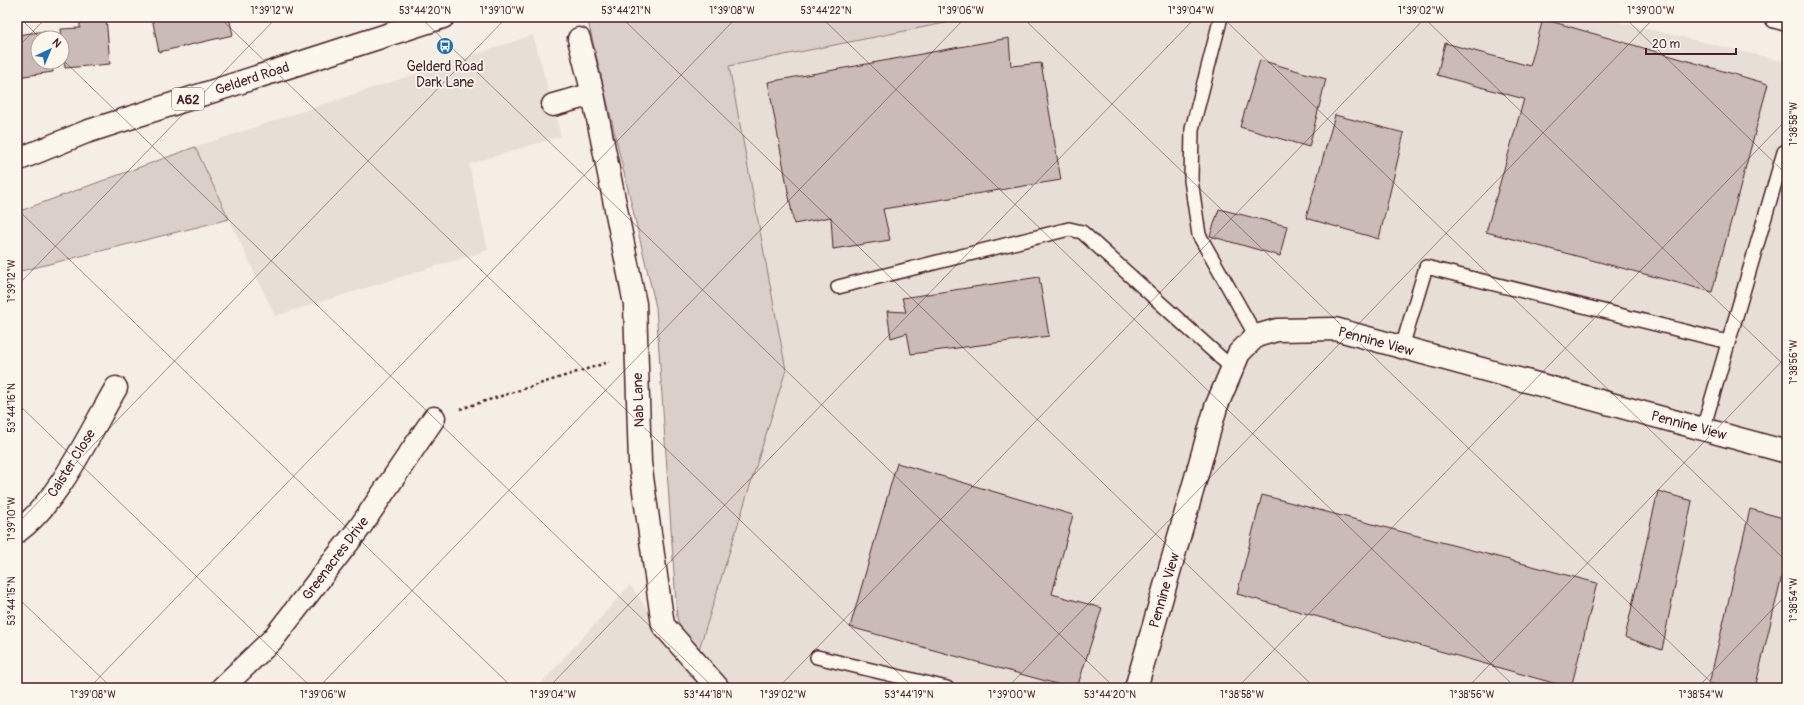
<svg xmlns="http://www.w3.org/2000/svg" width="1804" height="705" viewBox="0 0 1804 705" font-family="Pangolin,sans-serif">
	<style>
		.built { fill: #e7dfd6 }
		.green { fill: #dbd0c9; stroke: #92787a }
		.building { fill: #cabbb6; stroke: #4a1f2b }
		.lines { fill: none; stroke-linecap: round; stroke-linejoin: round }
		.lane-casing { stroke: #4a1f2b; stroke-width: 16 }
		.street-casing { stroke: #4a1f2b; stroke-width: 25 }
		.primary-casing { stroke: #4a1f2b; stroke-width: 25 }
		.path { stroke: #4a1f2b; stroke-width: 2.5; stroke-dasharray: 3 3; stroke-linecap: butt }
		.lane { stroke: #fbf7ec; stroke-width: 13 }
		.street { stroke: #fbf7ec; stroke-width: 22 }
		.primary { stroke: #fbf7ec; stroke-width: 22 }
		.ticks { fill: none; stroke: #4a1f2b; stroke-width: 1; stroke-opacity: 0.45 }
		.labels { text-anchor: middle; stroke-width: 3.5; stroke-linejoin: round; paint-order: stroke }
		.shield { fill: #fbf7ec; stroke: #7f6065; stroke-width: 1 }
		.shield-label { font-size: 13px; font-weight: bold; fill: #4a1f2b }
		.poi-label { font-size: 14px; fill: #4a1f2b; stroke: #fbf7ec }
		.street-label { font-size: 14px; fill: #4a1f2b; stroke: #fbf7ec }
		.neatline { fill: none; stroke: #4a1f2b; stroke-width: 1.5 }
		.ticks-label { font-size: 10px; text-anchor: middle; fill: #4a1f2b }
	</style>
	<rect width="100%" height="100%" fill="#f4eee4"/>
	<filter id="ink" filterUnits="userSpaceOnUse"><feTurbulence type="fractalNoise" baseFrequency=".025" numOctaves="2"/><feDisplacementMap in="SourceGraphic" scale="8" xChannelSelector="R" yChannelSelector="G"/><feConvolveMatrix kernelMatrix="1 2 1 2 8 2 1 2 1" color-interpolation-filters="sRGB"/></filter>
	<g filter="url(#ink)">
		<!-- built -->
		<path class="built" d="M975,17H1597L1787,62V688H537L630,585L692,672L786,370L729,66Z
			M533,35L561,136L469,164L488,250L275,316L195,147Z"/>
		<!-- green -->
		<path class="green" d="M587,17H975L729,66L786,370L692,672L677,617L656,307Z
			M195,147L229,219L17,272V212Z"/>
		<!-- building -->
		<path class="building" d="M106,17L110,64L65,68L61,29L80,28V18Z
			M156,17H229L233,35L159,52L152,18Z
			M1543,19L1768,84L1712,292L1486,232L1524,99L1437,75L1445,43L1530,66Z
			M46,31L47,38H38V62H51L53,72L17,77V35Z
			M1009,38L1011,66L1041,63L1061,180L883,209L890,240L833,249L831,217L794,224L768,82Z
			M1260,60L1326,79L1309,147L1240,127Z
			M1335,115L1404,133L1379,239L1306,218Z
			M1219,209L1287,226L1280,256L1210,236Z
			M1039,277L1049,336L911,354L907,333L891,338L887,311L906,312L902,298Z
			M897,463L1073,515L1052,594L1102,608L1077,688H1071L850,627Z
			M1658,491L1692,501L1662,650L1625,637Z
			M1262,495L1597,583L1571,688L1237,594Z
			M1750,509L1787,519V564L1785,563L1755,688L1709,684Z"/>
		<g class="lines">
			<!-- lane casing -->
			<g class="lane-casing">
				<path id="lane" d="M1221,17L1192,129L1191,180L1199,235L1256,336
					M838,287L1069,229L1082,232L1232,368
					M1402,347L1426,267L1728,342
					M1703,429L1784,152
					M817,657L947,688"/>
			</g>
			<!-- street casing -->
			<g class="street-casing">
				<path id="street" d="M579,39L593,94L635,304L640,463L663,625L718,688
					M553,105L593,94
					M17,532C60,500 89,434 116,388
					M222,688L273,639L360,527L434,418
					M1136,688L1216,407L1239,353L1256,336L1277,330L1335,329L1787,452"/>
			</g>
			<!-- primary casing -->
			<g class="primary-casing">
				<path id="primary" d="M1776,17L1787,20
					M17,160L86,132L443,17"/>
			</g>
			<!-- path -->
			<path class="path" d="M527,17L528,21L544,17
				M460,409L609,362"/>
			<!-- lane -->
			<use href="#lane" class="lane"/>
			<!-- street -->
			<use href="#street" class="street"/>
			<!-- primary -->
			<use href="#primary" class="primary"/>
		</g>
	</g>
	<!-- ticks -->
	<path class="ticks" d="M19,17L40,38M219,17L914,688M420,17L1115,688M621,17L1315,688M821,17L1516,688M1022,17L1717,688M1222,17L1787,562M1423,17L1787,368M1624,17L1787,175M17,48L47,17M62,59L714,688M17,209L513,688M17,286L277,17M17,403L312,688M17,524L507,17M17,597L112,688M89,688L737,17M318,688L966,17M548,688L1196,17M778,688L1426,17M1007,688L1655,17M1237,688L1787,119M1467,688L1787,356M1697,688L1787,594"/>
	<!-- icons -->
	<defs>
		<g id="bus-disc" transform="scale(0.9)"><circle r="9.5" fill="#1f6fb2" stroke="#fbf7ec"/><path d="M-5-6H5V4H4V6H2V4H-2V6H-4V4H-5ZM-3.5-4V0h7V-4ZM-3.5 1.2v1.5H-2V1.2ZM2 1.2v1.5H3.5V1.2Z" fill="#fff"/></g>
	</defs>
	<g fill-rule="evenodd">
		<use href="#bus-disc" x="445" y="46"/>
	</g>
	<g class="labels">
		<!-- shield labels -->
		<rect class="shield" x="172" y="88" width="32" height="22" rx="3"/>
		<g class="shield-label">
			<text x="188" y="104">A62</text>
		</g>
		<!-- poi labels -->
		<g class="poi-label">
			<text x="445" y="71">Gelderd Road<tspan x="445" dy="16">Dark Lane</tspan></text>
		</g>
		<!-- street labels -->
		<g class="street-label">
			<text transform="translate(252 78) rotate(-18)" y="5">Gelderd Road</text>
			<text transform="translate(1376 341) rotate(15)" y="5">Pennine View</text>
			<text transform="translate(638 400) rotate(-92)" y="5">Nab Lane</text>
			<text transform="translate(1689 425) rotate(15)" y="5">Pennine View</text>
			<text transform="translate(71 463) rotate(-58)" y="5">Caister Close</text>
			<text transform="translate(335 558) rotate(-53)" y="5">Greenacres Drive</text>
			<text transform="translate(1164 590) rotate(-74)" y="5">Pennine View</text>
		</g>
	</g>
	<!-- margin -->
	<rect width="1804" height="705" fill="none" stroke="#fbf7ec" stroke-width="44"/>
	<!-- north arrow -->
	<g transform="translate(50 50) rotate(44)"><circle r="19" fill="#fbf7ec" stroke="#b4a19f"/>
	<path d="M0-3L7 15L0 10L-7 15Z" fill="#1f6fb2"/>
	<text y="-6" font-size="11" font-weight="bold" text-anchor="middle" fill="#4a1f2b">N</text>
	</g>
	<!-- scale -->
	<path d="M1646 48v6h90v-6" fill="none" stroke="#4a1f2b" stroke-width="2"/>
	<text x="1652" y="48" font-size="12" fill="#4a1f2b" stroke="#fbf7ec" stroke-width="3" paint-order="stroke">20 m</text>
	<rect x="22" y="22" width="1760" height="661" class="neatline"/>
	<g class="ticks-label">
		<text x="272" y="14">1°39'12"W</text>
		<text x="425" y="14">53°44'20"N</text>
		<text x="502" y="14">1°39'10"W</text>
		<text x="626" y="14">53°44'21"N</text>
		<text x="732" y="14">1°39'08"W</text>
		<text x="826" y="14">53°44'22"N</text>
		<text x="961" y="14">1°39'06"W</text>
		<text x="1191" y="14">1°39'04"W</text>
		<text x="1421" y="14">1°39'02"W</text>
		<text x="1651" y="14">1°39'00"W</text>
		<text transform="translate(1793 124) rotate(-90)" y="4">1°38'58"W</text>
		<text transform="translate(11 281) rotate(-90)" y="4">1°39'12"W</text>
		<text transform="translate(1793 362) rotate(-90)" y="4">1°38'56"W</text>
		<text transform="translate(11 408) rotate(-90)" y="4">53°44'16"N</text>
		<text transform="translate(11 519) rotate(-90)" y="4">1°39'10"W</text>
		<text transform="translate(1793 600) rotate(-90)" y="4">1°38'54"W</text>
		<text transform="translate(11 601) rotate(-90)" y="4">53°44'15"N</text>
		<text x="93" y="698">1°39'08"W</text>
		<text x="323" y="698">1°39'06"W</text>
		<text x="553" y="698">1°39'04"W</text>
		<text x="708" y="698">53°44'18"N</text>
		<text x="783" y="698">1°39'02"W</text>
		<text x="909" y="698">53°44'19"N</text>
		<text x="1012" y="698">1°39'00"W</text>
		<text x="1110" y="698">53°44'20"N</text>
		<text x="1242" y="698">1°38'58"W</text>
		<text x="1472" y="698">1°38'56"W</text>
		<text x="1701" y="698">1°38'54"W</text>
	</g>
</svg>
